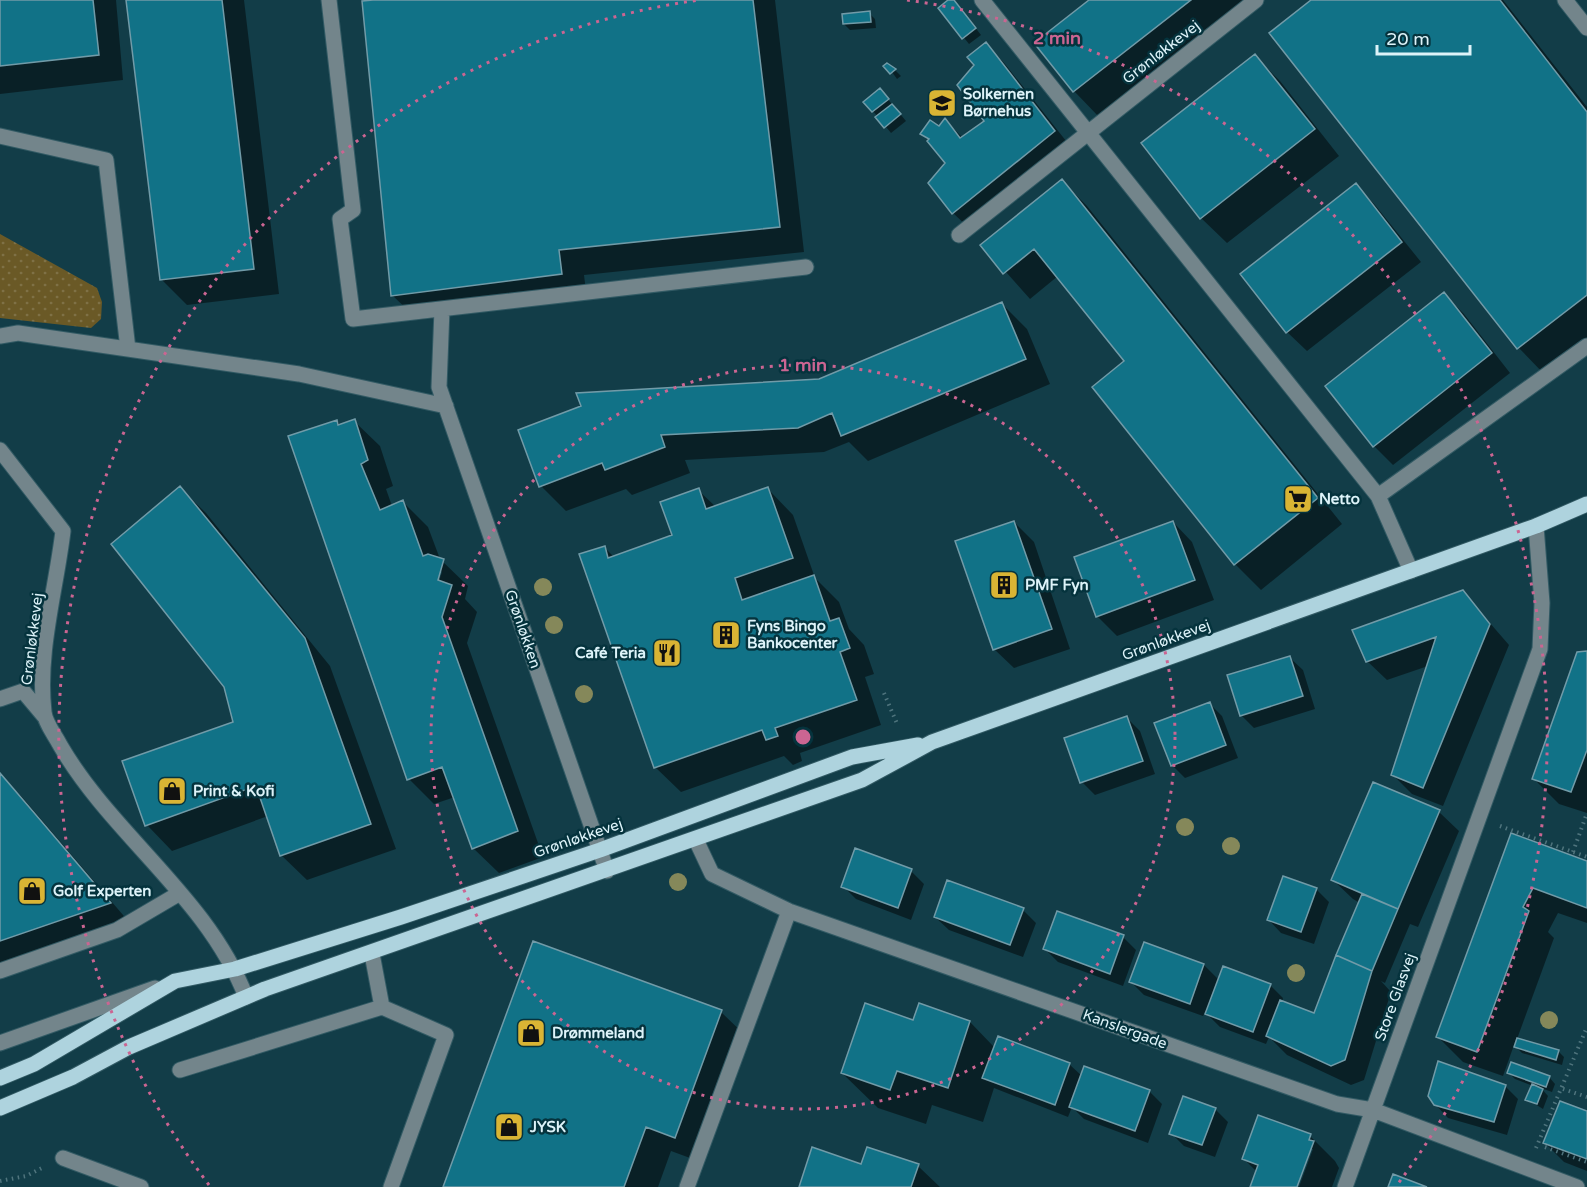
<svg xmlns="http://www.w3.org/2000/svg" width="1587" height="1187" viewBox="0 0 1587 1187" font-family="'Varela Round',sans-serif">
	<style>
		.grass { fill: url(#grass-dots) }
		.shadow { fill: #0007; fill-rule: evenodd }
		.building { fill: #117287; stroke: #719ba8; stroke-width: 1.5 }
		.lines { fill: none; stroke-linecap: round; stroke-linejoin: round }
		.minor-casing { stroke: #325a64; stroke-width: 17 }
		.major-casing { stroke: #325a64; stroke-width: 17 }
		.path { stroke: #4f747d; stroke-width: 4; stroke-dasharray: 1.5 4.5; stroke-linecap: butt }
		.minor { stroke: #73858b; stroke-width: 15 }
		.major { stroke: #aed3de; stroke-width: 15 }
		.tree { fill: #85885a }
		.ring { fill: none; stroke: #cb6592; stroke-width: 3; stroke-dasharray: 3 6 }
		.labels { text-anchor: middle; stroke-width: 5; stroke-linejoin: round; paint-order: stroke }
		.street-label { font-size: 15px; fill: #ddf3f9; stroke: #05333d }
		.poi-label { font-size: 15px; font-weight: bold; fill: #ddf3f9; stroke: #05333d; text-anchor: start }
		.centre { fill: #cb6592; stroke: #05333d; stroke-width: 3 }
		.ring-label { font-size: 18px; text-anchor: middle; font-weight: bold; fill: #cb6592; stroke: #05333d; stroke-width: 5; stroke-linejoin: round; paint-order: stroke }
	</style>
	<defs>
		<pattern id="grass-dots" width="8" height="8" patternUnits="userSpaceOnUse" patternTransform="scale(1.5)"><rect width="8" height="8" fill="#6a5926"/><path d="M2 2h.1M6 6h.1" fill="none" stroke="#7f7146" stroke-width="1.8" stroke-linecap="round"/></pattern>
	</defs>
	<rect width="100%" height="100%" fill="#123d48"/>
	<!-- grass -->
	<path class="grass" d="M0,234L97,288L102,302L101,319L91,328L0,318Z"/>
	<!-- shadow -->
	<path class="shadow" d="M0,0H116L123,80L0,94Z
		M128,0H244L279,294L187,305L161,279Z
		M386,0H775L804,252L584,275L587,299L418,320L392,295Z
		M950,0L958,5L981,35L969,44L940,8Z
		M1091,0H1248L1099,117L1074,91Z
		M1314,0H1503L1587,107V340L1544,374L1519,348L1272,33Z
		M869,13L875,19L876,28L850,30L844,24Z
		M986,44L1005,64L1074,151L973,232L953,213L947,163L922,133L939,128L946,121L963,138L986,121L976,65Z
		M1255,56L1280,81L1339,156L1227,243L1201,218L1143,143Z
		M887,65L895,70L901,76L897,79Z
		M886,97L906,121L891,133L873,111Z
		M1062,181L1087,206L1342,524L1261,590L1235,564L1094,388L1126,362L1058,276L1030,299L982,245Z
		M1356,185L1375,205L1421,262L1307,351L1287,332Z
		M1444,294L1464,314L1510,373L1393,465L1374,446Z
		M1002,304L1027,329L1050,384L868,461L849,442L824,452L685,460L690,473L632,495L626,489L566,511L541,486L520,431L819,381Z
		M337,421L341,425L354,421L380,446L393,486L386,489L392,506L402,501L428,527L440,559L468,586L465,599L477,612L467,643L543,857L499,873L473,848L455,797L434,804L409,779ZM439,569L442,572L437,587Z
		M180,488L206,513L330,666L396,849L307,880L281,855L268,816L172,851L147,825L234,723Z
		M768,489L793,515L815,578L839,602L849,629L864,645L874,674L865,677L881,725L800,753L802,761L793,765L784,756L681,792L655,767L604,547L614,557L674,536L698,490L716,507Z
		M1014,522L1034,542L1070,649L1014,668L994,649Z
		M1173,522L1192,542L1214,600L1117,636L1097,616Z
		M1463,592L1509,645L1443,806L1412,794L1392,774L1428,666L1387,680L1367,661Z
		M1587,652V813L1559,804L1533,778Z
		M1289,657L1303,670L1315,709L1254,728L1241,715Z
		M1209,703L1222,716L1238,758L1185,778L1172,765Z
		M1127,718L1140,731L1155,774L1095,795L1082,782Z
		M0,775L22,797L135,929L0,974Z
		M1374,784L1439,812L1459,831L1418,927L1410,924L1385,983L1381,981L1391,992L1364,1080L1351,1085L1287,1055L1269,1037L1266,1044L1220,1027L1205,1012L1203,1016L1144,995L1131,982L1145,944L1204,965L1219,980L1270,985L1283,998L1282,1002L1315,1015L1360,903L1353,899L1333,880Z
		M1512,835L1587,863V923L1558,913L1548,932L1554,938L1517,1039L1558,1051L1564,1057L1562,1065L1522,1053L1514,1045L1503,1076L1463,1062L1438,1037Z
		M911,871L924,884L911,920L856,899L843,886Z
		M1316,889L1329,902L1314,944L1281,933L1268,919Z
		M1023,910L1036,923L1023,957L949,930L935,917Z
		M1123,937L1136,950L1123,986L1058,962L1045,949Z
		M721,1012L747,1037L701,1162L671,1151L658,1187H445Z
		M914,1022H970L995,1048L1069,1064L1082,1076L1149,1091L1162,1104L1148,1143L1084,1119L1072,1107L1068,1117L994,1088L983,1122L932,1105L926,1124L878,1108L842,1073Z
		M1509,1073L1549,1077L1555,1084L1552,1092L1541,1088L1548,1096L1543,1109L1527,1099L1533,1086L1515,1079Z
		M1505,1086L1518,1099L1507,1135L1448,1118L1435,1104Z
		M1215,1109L1228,1122L1215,1157L1184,1146L1171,1133Z
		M1587,1112V1171L1564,1162L1545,1143Z
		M1310,1136L1335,1161L1339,1168L1332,1187H1299L1313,1149H1310L1296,1187H1252L1257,1172L1243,1158Z
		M862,1165L918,1166L940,1187H800Z"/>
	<!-- building -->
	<path class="building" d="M0,0H93L99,55L0,66Z
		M126,0H222L254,269L160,280Z
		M373,0H753L780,227L559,250L562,274L391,296L362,1Z
		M948,0H954L976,28L962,39L938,8Z
		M1089,0H1191L1073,92L1034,43Z
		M1311,0H1500L1587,112V295L1517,349L1269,33Z
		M870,11L871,22L843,24L842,14Z
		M986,42L1055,131L952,214L928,183L945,163L927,141L929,139L920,134L930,120L939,126L945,118L960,138L984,121L957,85L974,65L967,57Z
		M1255,54L1315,129L1200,219L1141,143Z
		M887,63L896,69L890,74L883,66Z
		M880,88L889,99L872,112L863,102Z
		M892,104L901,114L884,128L875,117Z
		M1062,179L1318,498L1234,565L1092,387L1124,361L1034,249L1003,274L980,245Z
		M1356,183L1402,242L1286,333L1240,274Z
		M1444,292L1492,353L1373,447L1325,386Z
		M1002,302L1026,359L841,436L832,413L798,428L661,435L665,447L605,470L602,463L539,487L518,430L581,406L576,393L819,379Z
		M355,419L368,460L361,464L380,510L403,500L423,556L428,554L444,559L438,580L452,585L442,617L518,831L472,849L442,767L407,780L288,436L337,420L338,425Z
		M180,486L305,638L371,824L280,856L256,786L145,826L122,761L233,722L224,687L111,544Z
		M768,487L793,558L735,578L742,600L814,575L830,621L839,618L850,648L840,652L857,700L775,728L778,736L766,740L762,730L654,768L579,554L605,546L608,558L672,535L660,502L699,488L706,509Z
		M1014,521L1052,629L993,650L955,541Z
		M1173,521L1195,580L1096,617L1074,557Z
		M1463,590L1490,624L1423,788L1391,775L1436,637L1366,662L1352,630Z
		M1587,651V750L1571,792L1532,779L1577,652Z
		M1290,656L1303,696L1240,716L1227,675Z
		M1210,702L1226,745L1171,766L1154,723Z
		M1127,716L1143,761L1080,783L1064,738Z
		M0,773L36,815L111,903L0,941Z
		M1373,782L1440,810L1398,909L1331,880Z
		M1511,833L1587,861V908L1533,888L1523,907L1529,911L1477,1052L1436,1037Z
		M855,848L912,869L898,908L841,887Z
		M1283,876L1317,888L1301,932L1267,920Z
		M947,880L1024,908L1010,945L934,917Z
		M1362,894L1398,909L1372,971L1336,955Z
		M1057,911L1124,935L1110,974L1043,949Z
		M533,941L722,1010L675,1138L646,1127L624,1187H443Z
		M1144,942L1204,964L1190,1004L1129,982Z
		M1336,955L1372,971L1345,1060L1331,1066L1266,1036L1280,1000L1314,1013Z
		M1223,966L1271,984L1253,1032L1205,1014Z
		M865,1003L913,1020L919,1003L970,1021L948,1088L897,1071L890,1090L841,1073Z
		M998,1036L1070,1063L1055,1105L982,1078Z
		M1517,1038L1559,1050L1556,1060L1514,1047Z
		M1438,1061L1506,1085L1494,1122L1434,1105L1428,1096Z
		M1511,1062L1550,1076L1546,1087L1507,1073Z
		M1084,1066L1150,1090L1135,1131L1069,1107Z
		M1532,1084L1543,1089L1537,1104L1525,1100Z
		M1183,1096L1216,1108L1202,1145L1169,1134Z
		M1560,1101L1587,1111V1159L1543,1143Z
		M1258,1115L1311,1134L1309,1140L1314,1141L1297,1187H1250L1258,1165L1242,1159Z
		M812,1147L861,1164L867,1147L919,1164L911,1187H799Z
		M1393,1174L1427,1187H1388Z"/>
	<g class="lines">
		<!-- minor casing -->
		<g class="minor-casing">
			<path id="minor" d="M329,0L353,210L340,219L353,319L806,267
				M982,0L1378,496L1411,571
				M1565,0L1587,28
				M0,136L106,160L128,349
				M959,235L1256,0
				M442,309L439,387L607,871
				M0,336L18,333L299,374L446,406
				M0,450L63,531C56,590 37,653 44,712C45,723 55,735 60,745C112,835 208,898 246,997
				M1378,496L1587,346
				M0,699L23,691L44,716
				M696,840L712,874L789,911L1337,1104L1373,1110L1577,1187
				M372,954L382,1007
				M0,971L117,930L180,893
				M0,1043L155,988
				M180,1070L382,1007L446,1035L391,1187
				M63,1158L141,1187
				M687,1187L789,911
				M1345,1187L1540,649L1542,603L1536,526"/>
		</g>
		<!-- major casing -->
		<g class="major-casing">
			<path id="major" d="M0,1078L34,1064L175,981L235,969L401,917L600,850L852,757L918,745
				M0,1108L73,1077L129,1047L265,989L862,780L932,742L1536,526L1587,504"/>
		</g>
		<!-- path -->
		<path class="path" d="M884,693L898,726
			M1500,826L1587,857
			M1573,852L1587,813
			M1563,1089L1587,1097
			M1545,1147L1587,1162
			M1536,1148L1587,1027
			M0,1181L26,1176L42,1168"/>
		<!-- minor -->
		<use href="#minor" class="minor"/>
		<!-- major -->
		<use href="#major" class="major"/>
	</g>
	<!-- trees -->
	<g class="tree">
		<circle cx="543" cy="587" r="9"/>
		<circle cx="554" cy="625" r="9"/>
		<circle cx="584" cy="694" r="9"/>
		<circle cx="1185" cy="827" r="9"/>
		<circle cx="1231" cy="846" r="9"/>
		<circle cx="678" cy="882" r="9"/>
		<circle cx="1296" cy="973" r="9"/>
		<circle cx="1549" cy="1020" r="9"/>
	</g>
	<!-- distance rings -->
	<g class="ring">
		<circle cx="803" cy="737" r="372"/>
		<path d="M209 1185A744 744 0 0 1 699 0M907 0A744 744 0 0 1 1397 1185"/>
	</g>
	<!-- icons -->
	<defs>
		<g id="school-square" transform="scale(1.5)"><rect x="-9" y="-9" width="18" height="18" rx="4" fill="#d9b434" stroke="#05333d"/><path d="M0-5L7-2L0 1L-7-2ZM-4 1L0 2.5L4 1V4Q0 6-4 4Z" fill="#111"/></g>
		<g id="supermarket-square" transform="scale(1.5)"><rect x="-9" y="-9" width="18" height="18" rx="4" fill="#d9b434" stroke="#05333d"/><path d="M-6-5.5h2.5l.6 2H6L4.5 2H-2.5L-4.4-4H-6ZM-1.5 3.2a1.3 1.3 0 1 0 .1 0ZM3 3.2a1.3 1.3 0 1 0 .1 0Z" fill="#111"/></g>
		<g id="building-square" transform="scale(1.5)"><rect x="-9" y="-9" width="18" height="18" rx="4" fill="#d9b434" stroke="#05333d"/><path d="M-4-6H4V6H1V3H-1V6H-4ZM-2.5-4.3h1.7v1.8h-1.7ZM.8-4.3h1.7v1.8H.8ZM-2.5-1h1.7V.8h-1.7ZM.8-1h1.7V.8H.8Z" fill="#111"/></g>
		<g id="restaurant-square" transform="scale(1.5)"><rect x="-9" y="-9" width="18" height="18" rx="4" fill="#d9b434" stroke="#05333d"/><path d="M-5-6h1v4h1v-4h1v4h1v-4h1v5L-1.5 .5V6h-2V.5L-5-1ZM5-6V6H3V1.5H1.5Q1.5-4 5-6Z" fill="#111"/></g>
		<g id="shop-square" transform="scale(1.5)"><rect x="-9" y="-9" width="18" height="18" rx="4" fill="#d9b434" stroke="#05333d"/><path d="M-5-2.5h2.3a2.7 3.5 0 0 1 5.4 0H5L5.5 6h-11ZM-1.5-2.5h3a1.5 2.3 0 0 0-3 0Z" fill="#111"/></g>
	</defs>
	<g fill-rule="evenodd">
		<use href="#school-square" x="942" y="103"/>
		<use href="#supermarket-square" x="1298" y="499"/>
		<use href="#building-square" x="1004" y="585"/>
		<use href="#building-square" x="726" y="635"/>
		<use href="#restaurant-square" x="667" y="653"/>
		<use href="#shop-square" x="172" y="791"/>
		<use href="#shop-square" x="32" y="891"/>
		<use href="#shop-square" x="531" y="1033"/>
		<use href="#shop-square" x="509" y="1127"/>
	</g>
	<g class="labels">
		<!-- street labels -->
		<g class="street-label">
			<text transform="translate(1161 52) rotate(-38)" y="5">Grønløkkevej</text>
			<text transform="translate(523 629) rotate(71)" y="5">Grønløkken</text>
			<text transform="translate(32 639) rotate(-83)" y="5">Grønløkkevej</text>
			<text transform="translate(1166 640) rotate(-20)" y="5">Grønløkkevej</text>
			<text transform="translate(578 838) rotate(-19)" y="5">Grønløkkevej</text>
			<text transform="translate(1395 997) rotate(-70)" y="5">Store Glasvej</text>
			<text transform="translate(1125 1029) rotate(20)" y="5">Kanslergade</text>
		</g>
		<!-- poi labels -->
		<g class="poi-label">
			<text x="963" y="99">Solkernen<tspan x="963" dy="17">Børnehus</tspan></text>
			<text x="1319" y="504">Netto</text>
			<text x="1025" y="590">PMF Fyn</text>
			<text x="747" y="631">Fyns Bingo<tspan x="747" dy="17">Bankocenter</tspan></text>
			<text x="646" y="658" text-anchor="end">Café Teria</text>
			<text x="193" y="796">Print &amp; Kofi</text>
			<text x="53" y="896">Golf Experten</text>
			<text x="552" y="1038">Drømmeland</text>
			<text x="530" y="1132">JYSK</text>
		</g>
	</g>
	<circle cx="803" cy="737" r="9" class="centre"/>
	<g class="ring-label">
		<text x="1057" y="44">2 min</text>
		<text x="803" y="371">1 min</text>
	</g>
	<!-- scale -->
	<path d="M1377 45v9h93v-9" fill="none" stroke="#ddf3f9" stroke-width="3"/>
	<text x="1386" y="45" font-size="18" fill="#ddf3f9" stroke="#05333d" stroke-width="4.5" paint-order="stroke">20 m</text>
</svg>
